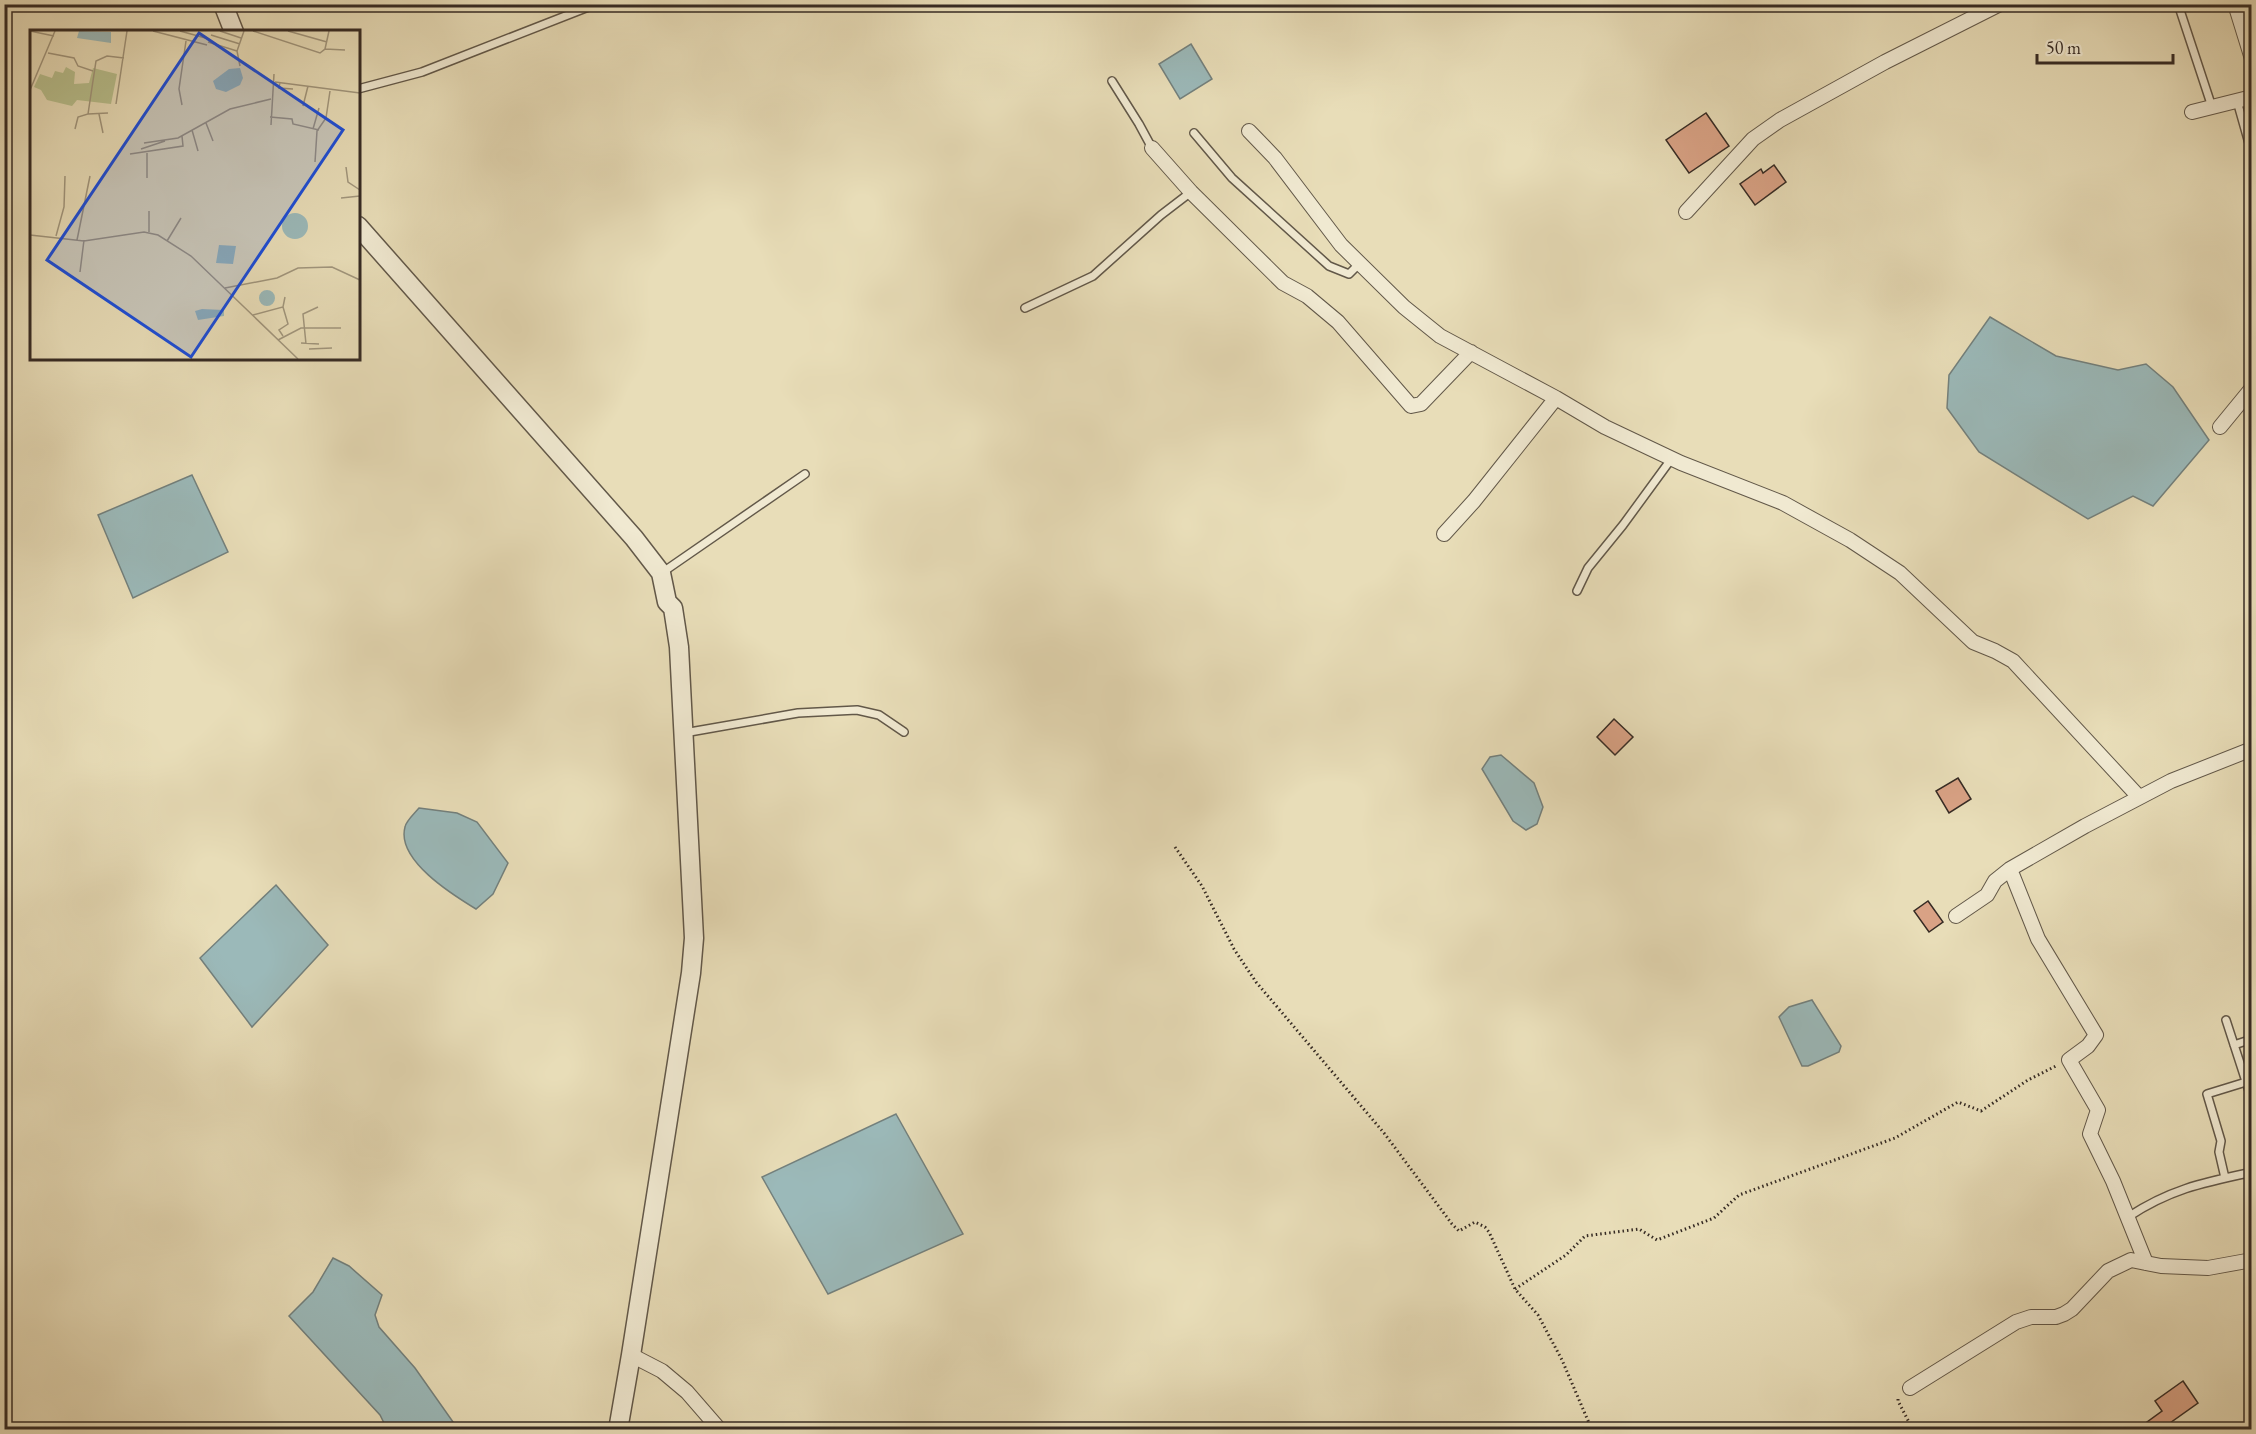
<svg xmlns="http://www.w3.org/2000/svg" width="2256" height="1434" viewBox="0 0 2256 1434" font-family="'EB Garamond',serif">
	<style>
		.water { fill: #9bb9b9; stroke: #73807d; stroke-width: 1.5 }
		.building { fill: #d9a285; stroke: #362b24; stroke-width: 1.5 }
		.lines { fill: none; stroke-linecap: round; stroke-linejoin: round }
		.service-casing { stroke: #625849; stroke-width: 10 }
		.minor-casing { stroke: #625849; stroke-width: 16 }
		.tertiary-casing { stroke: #625849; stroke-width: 21 }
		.path { stroke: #362b24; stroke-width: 3; stroke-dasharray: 1.5 3; stroke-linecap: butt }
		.service { stroke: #f0e9d1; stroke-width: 7 }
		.minor { stroke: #f0e9d1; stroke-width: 14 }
		.tertiary { stroke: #f0e9d1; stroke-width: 18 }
		.inset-road { fill: none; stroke: #a1967d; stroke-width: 1.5 }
		.view { fill: #1d4ed8; fill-opacity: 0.15; stroke: #1d4ed8; stroke-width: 3 }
		.inset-edge { fill: none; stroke: #362b24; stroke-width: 3 }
	</style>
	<rect width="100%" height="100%" fill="#e8ddb8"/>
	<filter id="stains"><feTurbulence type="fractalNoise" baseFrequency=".00333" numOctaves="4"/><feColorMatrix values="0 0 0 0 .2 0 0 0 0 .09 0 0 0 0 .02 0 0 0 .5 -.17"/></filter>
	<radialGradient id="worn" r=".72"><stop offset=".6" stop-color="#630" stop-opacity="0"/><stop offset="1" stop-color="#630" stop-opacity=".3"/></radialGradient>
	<!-- water -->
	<path class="water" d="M1191,44L1212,79L1180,99L1159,64Z
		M1990,317L2056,356L2118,370L2146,364L2173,387L2209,440L2153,506L2133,496L2088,519L1979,452L1947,408L1949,375Z
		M192,475L228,552L133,598L98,515Z
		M1501,755L1534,783L1543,807L1537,824L1526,830L1513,821L1482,769L1490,757Z
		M419,808L457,813L477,822L508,863L493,894L476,909C453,895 396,860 405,827C406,821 415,813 419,808Z
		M276,885L328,945L252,1027L200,958Z
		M1812,1000L1841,1046L1839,1052L1808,1066H1802L1779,1017L1789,1007Z
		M896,1114L963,1234L828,1294L762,1177Z
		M333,1258L349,1266L382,1295L375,1315L379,1327L415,1368L458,1429H387L380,1415L289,1316L313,1292Z"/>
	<!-- building -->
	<path class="building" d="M1706,113L1729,146L1689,173L1666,140Z
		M1774,165L1786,182L1755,205L1740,184L1761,169L1763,173Z
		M1614,719L1633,737L1615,755L1597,737Z
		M1958,778L1971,799L1949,813L1936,791Z
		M1928,901L1943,922L1929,932L1914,911Z
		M2183,1381L2198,1403L2160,1430H2136L2162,1411L2155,1401Z"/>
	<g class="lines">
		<!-- service casing -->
		<g class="service-casing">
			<path id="service" d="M2178,4L2212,107
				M1112,81L1139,124L1152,148
				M358,89L422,72L596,4
				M2237,101L2252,154
				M1194,133L1232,178L1329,266L1349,274L1359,264
				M1025,308L1093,276L1161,215L1191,192
				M663,572L805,474
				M1577,591L1588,568L1623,525L1672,458
				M684,733L798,713L857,710L879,715L904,732
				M2252,801V804
				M2226,1020L2252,1100
				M2234,1045L2252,1039
				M2225,1178L2219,1152L2221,1141L2207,1094L2246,1082
				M2128,1217C2169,1190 2201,1183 2248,1173L2252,1176"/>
		</g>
		<!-- minor casing -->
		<g class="minor-casing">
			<path id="minor" d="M2235,4L2252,59
				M2192,112L2252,97
				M1249,131L1275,158L1341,245L1404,307L1440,336L1556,398L1605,427L1681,463L1783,503L1850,540L1900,573L1973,642L1995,651L2013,661L2139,797
				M1152,148L1191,192L1283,283L1307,296L1338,322L1411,406L1421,404L1471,352
				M1686,212L1753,139L1780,120L1885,62L2000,4
				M2220,427L2252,388
				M1444,534L1474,501L1556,398
				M2010,869L2038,939L2096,1035L2088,1046L2069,1060L2098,1110L2090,1134L2113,1181L2146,1263
				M1956,916L1987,895L1995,881L2010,869L2085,826L2171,781L2252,749
				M631,1355L662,1371L687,1392L720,1430
				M1910,1388L2016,1322L2031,1317H2056L2064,1314L2072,1309L2108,1271L2131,1260L2161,1266L2208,1268L2252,1260"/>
		</g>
		<!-- tertiary casing -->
		<g class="tertiary-casing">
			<path id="tertiary" d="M223,4L234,32
				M358,226L634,538L661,573L667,602L673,608L679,647L694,938L691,973L631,1355L618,1430"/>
		</g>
		<!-- path -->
		<path class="path" d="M1175,847L1202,886L1234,949L1256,982L1384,1133L1452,1224L1459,1231L1475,1222L1485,1227L1489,1232L1515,1289L1538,1315L1562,1360L1592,1430
			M1515,1289L1566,1255L1585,1236L1639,1229L1657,1240L1714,1218L1739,1195L1895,1138L1958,1102L1981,1111L2028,1080L2056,1066
			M1898,1399V1401L1913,1430"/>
		<!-- service -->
		<use href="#service" class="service"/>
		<!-- minor -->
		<use href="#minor" class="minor"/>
		<!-- tertiary -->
		<use href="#tertiary" class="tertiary"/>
	</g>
	<!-- overview -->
	<g transform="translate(30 30)">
		<rect width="330" height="330" fill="#e8ddb8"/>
		<path d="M36,37L45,42L44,54L59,53L63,38L87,44L81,74L47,70L42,76L17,70L11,60L4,57L10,44L22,48L25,41L33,43Z" fill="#b8c08e"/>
		<path d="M49,1L81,2V13L47,8ZM210,38L213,48L210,55L196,62L186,59L183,51L199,39ZM252 196a13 13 0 1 1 26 0a13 13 0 1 1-26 0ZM189,215L206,216L203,234L186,233ZM229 268a8 8 0 1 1 16 0a8 8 0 1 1-16 0ZM172,279L194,280V286L168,290L165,281Z" fill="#9bb9b9"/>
		<path class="inset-road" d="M0,1L24,6M123,1L177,15M150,1L179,9M190,1L211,8M223,1L290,23L295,19L299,1M258,1L297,12M181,5L210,14M178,12L207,21M295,19L315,20M18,23L44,28L48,36L63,41M210,36L207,21L214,1M245,52L330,63M250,52L249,58L263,59M0,60L25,1M86,74L97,1M152,75L149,59L156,11M273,76L278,56M58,84L78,83M69,84L73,103M240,87L262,89L263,94L289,100M176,93L183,111M241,95L244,44M45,99L48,87L58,84L66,31L77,26L94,28M283,99L289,78M162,100L168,121M114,113L148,108L200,79L241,69M111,119L135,111M117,123V148M100,124L153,116L152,106M285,132L287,101L296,88L300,61M316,137L318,152L330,160M311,168L330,166M119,181V202M0,205L54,211L114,202L128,205L161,226L268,329M26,206L34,177L35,146M47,210L60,146M137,211L151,188M50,242L54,210M195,258L247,248L268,238L302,237L330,250M253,277L258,294L249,300L253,306M223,285L253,277L255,267M248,310L271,298H311M271,313L289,314M276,314L273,284L288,277M279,319L302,318"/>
		<path class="view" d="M169,3L313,100L161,327L17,230Z"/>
		<rect width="330" height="330" class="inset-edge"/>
	</g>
	<!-- margin -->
	<rect width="2256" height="1434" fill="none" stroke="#e8ddb8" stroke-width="24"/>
	<rect x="6" y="6" width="2244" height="1422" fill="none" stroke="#362b24" stroke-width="3"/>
	<rect x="12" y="12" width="2232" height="1410" fill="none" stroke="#362b24" stroke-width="1.5"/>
	<!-- scale -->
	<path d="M2037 54v9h136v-9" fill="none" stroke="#362b24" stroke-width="3"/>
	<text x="2046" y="54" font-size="18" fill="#362b24" stroke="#f0e9d1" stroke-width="4.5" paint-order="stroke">50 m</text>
	<rect width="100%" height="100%" filter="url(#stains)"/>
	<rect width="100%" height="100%" fill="url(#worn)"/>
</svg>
